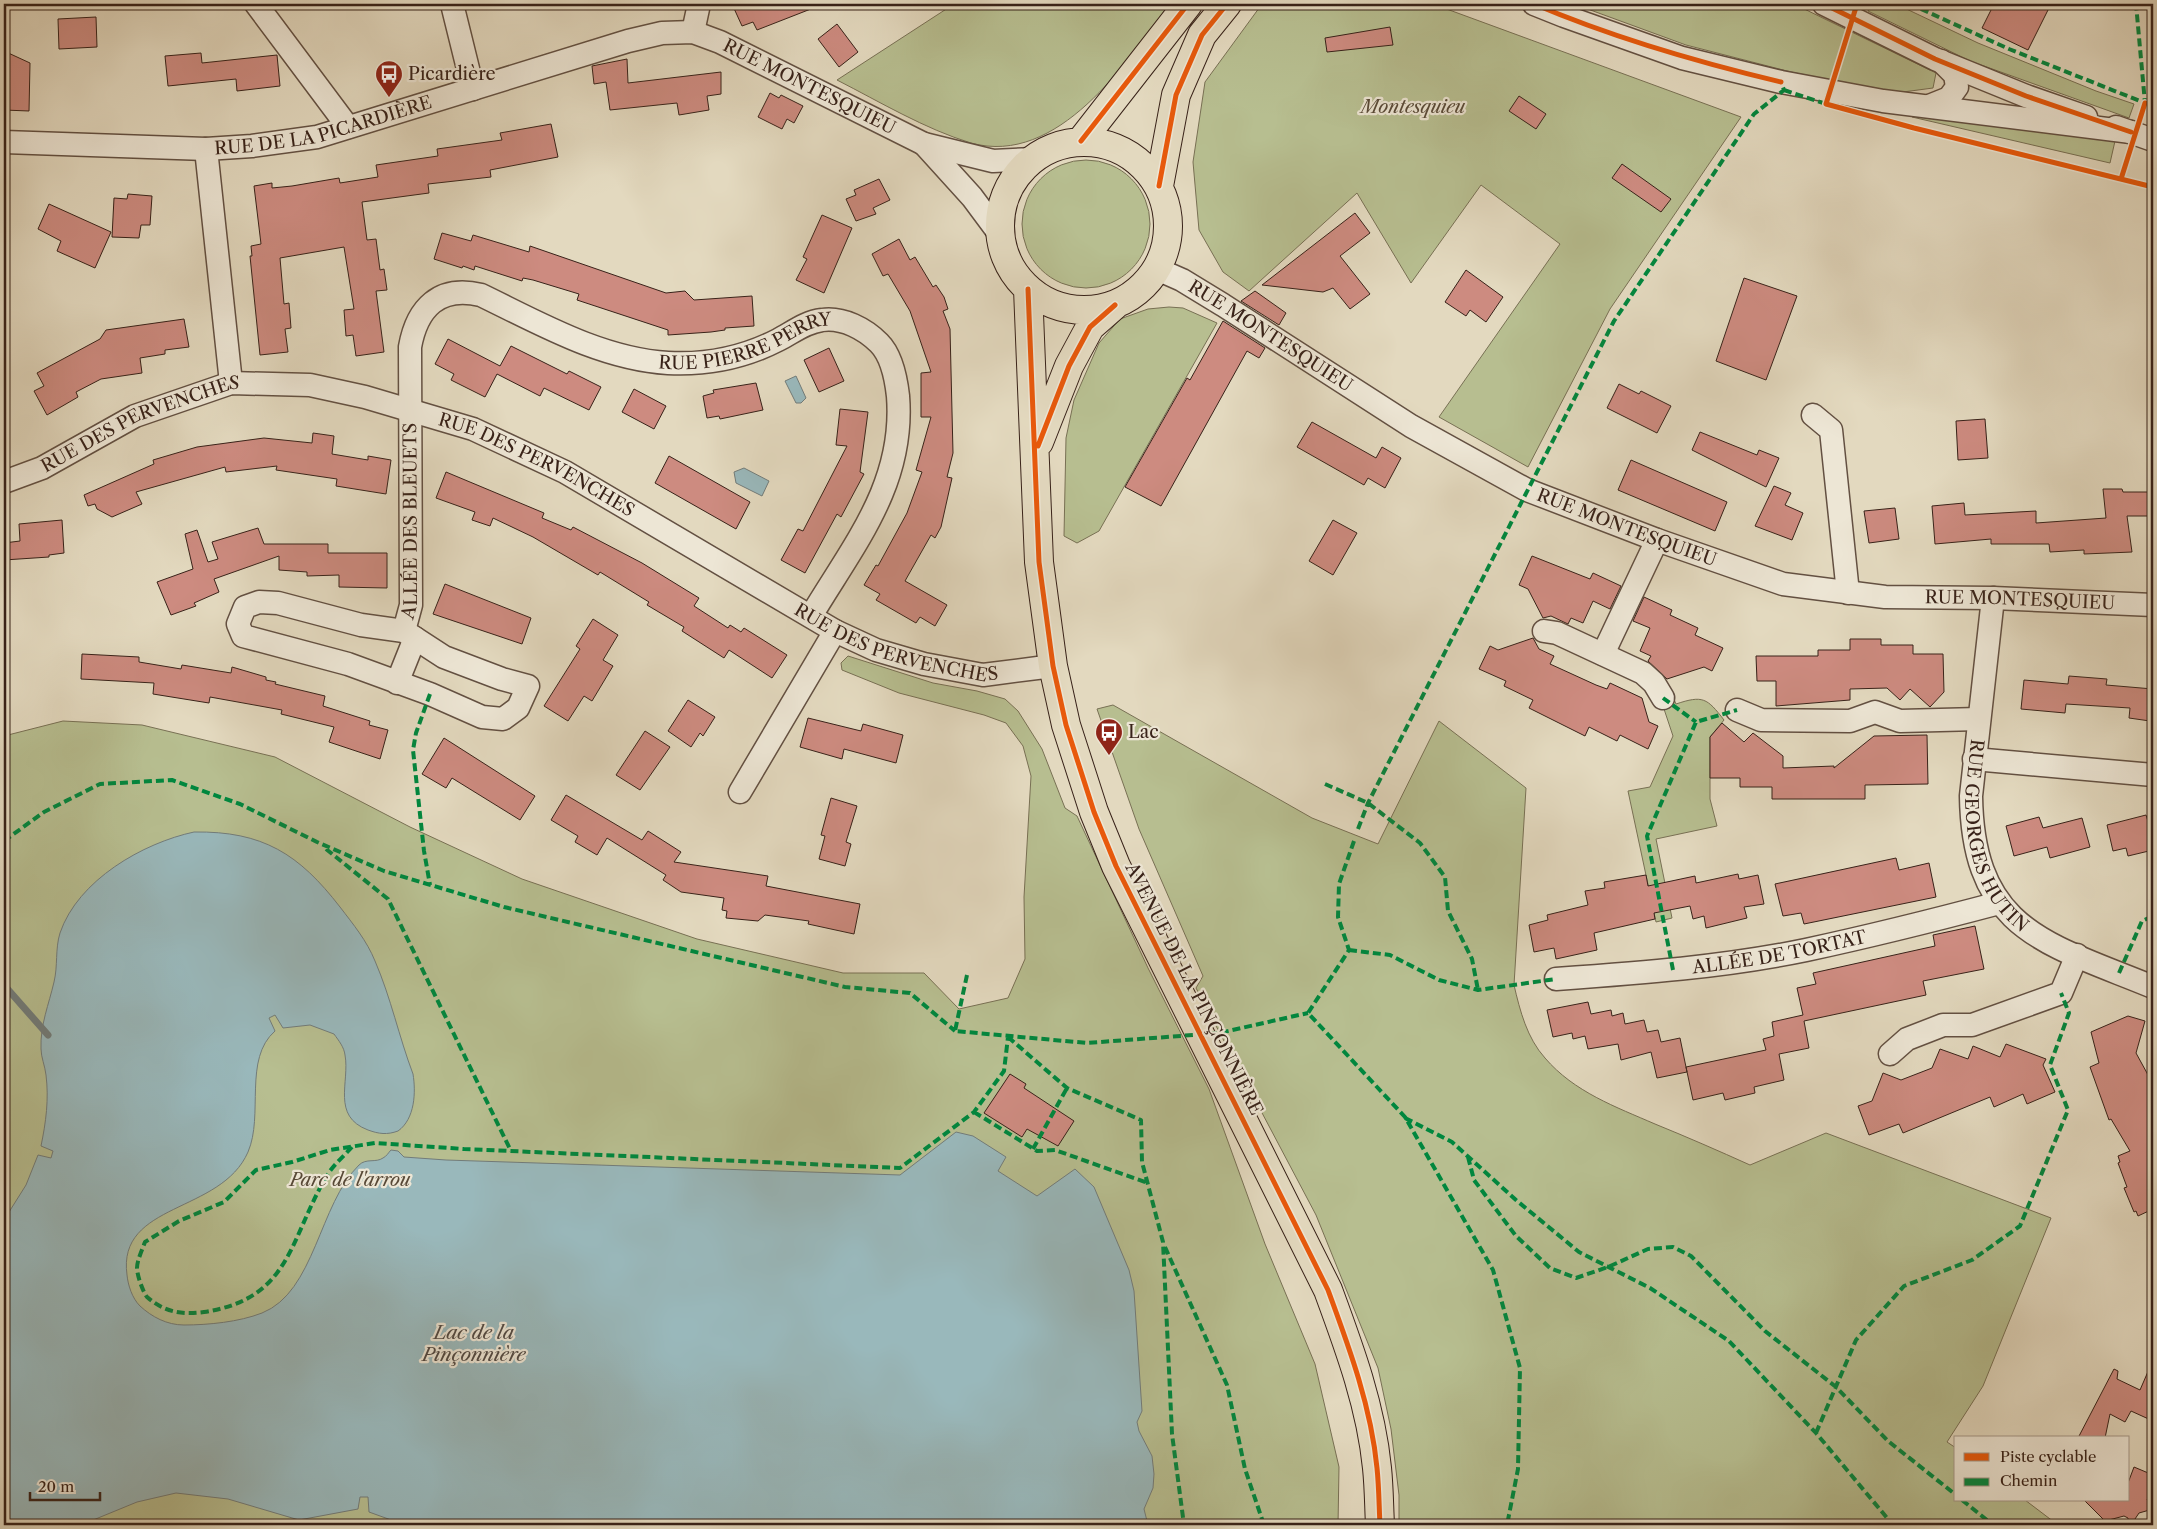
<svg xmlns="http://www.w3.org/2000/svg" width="2157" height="1529" viewBox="0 0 2157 1529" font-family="'Libre Caslon Text',serif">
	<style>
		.green { fill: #b7be90; stroke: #787054 }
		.water { fill: #99b8bb; stroke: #727c7a }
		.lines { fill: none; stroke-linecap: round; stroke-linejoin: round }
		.stream { stroke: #727c7a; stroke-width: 7 }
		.building { fill: #cd8b80; stroke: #382219 }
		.minor-casing { stroke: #635042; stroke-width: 25 }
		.major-casing { stroke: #382219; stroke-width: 30 }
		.minor { stroke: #ede6d5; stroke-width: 22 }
		.major { stroke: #e3d9bf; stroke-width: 28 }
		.quiet { stroke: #00873e; stroke-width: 4; stroke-dasharray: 8 4; stroke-linecap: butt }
		.cycleway-casing { stroke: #ede6d5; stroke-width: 8 }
		.cycleway { stroke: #e8590c; stroke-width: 5 }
		.labels { text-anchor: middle; stroke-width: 4.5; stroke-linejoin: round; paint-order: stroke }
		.poi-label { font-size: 18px; fill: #382219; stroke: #ede6d5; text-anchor: start }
		.street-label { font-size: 18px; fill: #382219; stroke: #ede6d5 }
		.park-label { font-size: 18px; font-style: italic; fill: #584937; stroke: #ede6d5 }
		.water-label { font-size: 19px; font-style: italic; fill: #504842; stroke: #ede6d5 }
	</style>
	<rect width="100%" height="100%" fill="#e3d9bf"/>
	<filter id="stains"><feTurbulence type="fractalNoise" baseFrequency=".004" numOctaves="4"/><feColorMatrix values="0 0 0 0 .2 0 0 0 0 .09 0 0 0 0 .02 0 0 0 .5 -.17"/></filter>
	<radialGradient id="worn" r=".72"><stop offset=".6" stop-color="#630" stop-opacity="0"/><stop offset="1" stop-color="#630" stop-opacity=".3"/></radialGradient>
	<!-- green -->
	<path class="green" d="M954,4H1170C1127,62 1058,167 971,143C925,129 880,102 837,80Z
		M1262,4H1433L1741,117L1610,309L1528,467L1439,417L1560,244L1481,185L1411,283L1357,193L1249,291L1223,272L1199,230L1193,162L1205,82Z
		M1574,4H1794L1936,73L1933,88L1903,92L1864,87L1791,72L1686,45Z
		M1871,4H1896L1978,43L2096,91L2134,104L2129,118L1970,61L1868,11Z
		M1912,113L2115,141L2110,163L1912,117Z
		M1022 224a64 64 0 1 1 128 0a64 64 0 1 1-128 0Z
		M1169,307L1183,308L1217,323L1099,531L1077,543L1064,536L1066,438L1074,400L1099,343L1120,319L1148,309Z
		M848,656L933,683L977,691L1005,699L1018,711L1042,749L1065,808L1077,816L1148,968L1209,1089L1265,1244L1315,1364L1339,1467L1338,1525H4V736L63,721L142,725L275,757L410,827L522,879L697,939L843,973H924L959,1009L1008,998L1025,959L1024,897L1031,776L1023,746L1006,723L984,715L899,693L842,670L841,663Z
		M1673,697L1676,704C1703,695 1707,698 1724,720L1710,737V799L1717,826L1656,839L1672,918L1656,922L1628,791L1650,787L1673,736L1661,700Z
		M1113,705L1312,818L1378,844L1439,721L1526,788L1514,985C1520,1011 1527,1038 1545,1058C1574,1092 1616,1107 1655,1124C1687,1137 1719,1151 1750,1165L1826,1133L2051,1218L1983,1386L1947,1442L1956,1448V1500H2025L2058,1525H1399V1495L1391,1429L1378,1368L1316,1215L1196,988L1203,976L1139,829L1097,709Z"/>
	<!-- water -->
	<path class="water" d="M796,376L806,398L801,403H796L785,381Z
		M744,468L769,481L762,496L736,483L734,472Z
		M194,832C263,831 299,854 340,907C353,924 367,941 375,961C391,998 399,1037 413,1074C416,1092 415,1119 398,1131C387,1135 379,1134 368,1130C331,1116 350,1082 345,1055C344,1047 339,1041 334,1034L310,1025L283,1028L275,1015L269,1018L275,1031C243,1059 264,1115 248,1152C221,1214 117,1202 127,1275C128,1285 132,1298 140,1306C152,1317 167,1325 184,1325C208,1325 239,1322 262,1313C315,1292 319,1204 359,1165C366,1158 376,1163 383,1158C387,1156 388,1153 391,1150L398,1151L404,1157L446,1160L900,1175L956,1132L973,1136L1006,1157L998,1171L1037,1196L1075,1169L1094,1187L1129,1270L1134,1291L1142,1411L1137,1422L1139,1431L1152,1456L1154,1474L1153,1488L1144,1509L1148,1525H405L369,1512L368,1497H360L358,1509L299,1520L228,1499L176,1493L137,1502L81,1525H4V1220L26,1185L38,1155L51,1158L53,1151L41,1146C46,1122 49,1099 46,1075C45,1066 41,1057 41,1049C40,1025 49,1004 54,982C58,966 55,949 60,933C78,880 143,843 194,832Z"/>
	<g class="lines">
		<!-- stream -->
		<path class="stream" d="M4,985L48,1035"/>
	</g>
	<!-- building -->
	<path class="building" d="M732,4H820L821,5L757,30L753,22L742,26Z
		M1994,4H2051L2028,50L1982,28Z
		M96,17L97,47L59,49L58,19Z
		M837,24L858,52L839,67L818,39Z
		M1390,27L1393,45L1327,52L1325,38Z
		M4,51L30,63L29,111L4,110Z
		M201,53L202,63L277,55L280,86L237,91L236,79L168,86L165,56Z
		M627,59L628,83L721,72V94L707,96L709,110L679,115L677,103L610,110L606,82L594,84L592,66Z
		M770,93L779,98L781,95L803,106L794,123L787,119L782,129L758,117Z
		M1519,96L1546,114L1536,129L1509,111Z
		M551,124L558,157L490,170L491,177L428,184L429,193L362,202L367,240L376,239L380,270L384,269L387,290L376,291L384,352L356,356L353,335L346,336L344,310L354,309L344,247L280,258L284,304L289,303L291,328L285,329L288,352L260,355L250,256H252L251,246L261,244L254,186L272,183V188L292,186L339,178L340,183L378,177L376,165L438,156L437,149L502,140L500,133Z
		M1622,164L1671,199L1661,212L1612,178Z
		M879,179L890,200L873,208L876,214L856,221L846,199L856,195L854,190Z
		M128,194L152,196L150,225H141L139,238L112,237L114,198L127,199Z
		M49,204L111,232L95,268L57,251L61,241L38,229Z
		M1355,213L1370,233L1340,256L1370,294L1350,309L1333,288L1323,292L1262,285Z
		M822,215L852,228L824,293L796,280L807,259L803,257Z
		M442,233L471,241L473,235L529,252L530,246L666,293L685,291L694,300L752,296L754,326L725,328V330L711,332L668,335V330L577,300L579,294L533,280L523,278L522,281L475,266L474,270L463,266L462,268L434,259Z
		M899,239L910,260L915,257L933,287L936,285L944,297L948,309L943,311L950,329L953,453L947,477L952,478L941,527L935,538L931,535L905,581L947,605L935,626L920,617L916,623L876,600L880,594L864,585L876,565L878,566L907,513L922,472L916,470L931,417H921V373L931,372L910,311L888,274L883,276L872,254Z
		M1466,270L1503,297L1486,322L1470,310L1466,316L1445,302Z
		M1744,278L1797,296L1766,380L1716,361Z
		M1255,291L1286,313L1279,325L1241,301Z
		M184,319L189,347L165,350V354L140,358L142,373L101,379L76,392L78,397L47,415L34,391L44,386L37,373L100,339L106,330Z
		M1223,321L1265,348L1259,358L1247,351L1161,506L1125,487L1187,378L1190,380Z
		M448,339L500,366L511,346L567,374L569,371L601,387L589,410L544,388L540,396L497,374L485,397L451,380L454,374L435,364Z
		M829,348L844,381L819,392L804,360Z
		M756,383L763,410L720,419L719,416L707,418L703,396L714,393L713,390Z
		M1619,384L1639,394L1641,391L1671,406L1657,433L1607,408Z
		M634,389L666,406L654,429L622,412Z
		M840,409L868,412L860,472L864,474L841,517L837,514L805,573L781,560L798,529L803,531L847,446L836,445Z
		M1985,419L1988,458L1958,460L1956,421Z
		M1312,422L1376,458L1382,447L1401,458L1385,488L1368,478L1364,485L1297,447Z
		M1700,432L1757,455L1759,450L1779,458L1766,487L1692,450Z
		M313,433L334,436L332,454L368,460V456L391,460L386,494L336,486L337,479L276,470L277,466L226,472L225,467L136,492L142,504L112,517L97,509L95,504L88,506L84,495L154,464L153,460L197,447L264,438L312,443Z
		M669,456L750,502L736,529L655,483Z
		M1631,460L1727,502L1715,531L1618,490Z
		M446,472L544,513L542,518L571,530L573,527L642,563L699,598L694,606L728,628L730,625L741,632L744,628L787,655L772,678L729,650L724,658L682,631L684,627L647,605L649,602L600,572L598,575L533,537L493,518L490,526L472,520L475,512L436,498Z
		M1774,486L1791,493L1785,505L1803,513L1792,540L1755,526Z
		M2103,489H2122L2123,492H2153V516H2127L2132,552L2084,554V550L2050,552L2049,544H1991V539L1935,544L1932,506L1964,503L1965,515L2036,511V523L2106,518Z
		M1895,508L1899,539L1869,543L1864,511Z
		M62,520L64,553L49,555V557L4,560V543L20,541L19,524Z
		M1333,520L1357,533L1333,575L1309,561Z
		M258,528L264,544H328V553H387V588L339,587V575L307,576V572L279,570V556L214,579L219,592L194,603L196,606L171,615L157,582L193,569L185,534L197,530L208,562L218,559L212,542Z
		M1532,556L1590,579L1593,573L1621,586L1610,609L1593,601L1583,623L1571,618L1568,624L1551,616L1543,618L1528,589L1519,585Z
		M445,584L531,618L522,644L433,614Z
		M1644,597L1672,610L1670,615L1698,628L1695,635L1723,648L1712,671L1704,667L1667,679L1648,661L1651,656L1640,651L1650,628L1633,621Z
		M593,619L618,635L603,660L613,666L592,701L584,696L568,721L544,706L580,649L576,646Z
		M1533,638L1539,649L1554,656L1550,664L1596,685L1607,689L1610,683L1642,698L1649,722L1658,726L1648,749L1620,735L1617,741L1589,727L1585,736L1529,708L1533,700L1504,686L1506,681L1479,669L1490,646L1498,650Z
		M1850,639H1881V645H1913V654H1943L1944,692L1930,707L1910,689L1900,700L1887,688L1850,689V700L1776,706V681H1757L1756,656H1818V650H1850Z
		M82,654L139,657V662L181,669L182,665L231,673L232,667L266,677V680L276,682L275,684L325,696L323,706L370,721L369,725L388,730L380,759L329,742L334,727L281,714L282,710L210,697L209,703L153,694L154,683L81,679Z
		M2069,676L2107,679L2106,685L2153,689V717L2151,716L2150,721L2129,718L2130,708L2066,704L2065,713L2021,709L2024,680L2068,684Z
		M688,700L715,717L703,736L700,733L691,747L668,731Z
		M808,718L861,731L863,724L903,735L896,763L844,749L842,759L800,747Z
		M1722,723L1744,742L1753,733L1783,756V768L1834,766V768L1874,736L1927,735L1928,784L1865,785V799H1772V787H1740V778H1710V737Z
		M645,731L670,747L640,790L616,775Z
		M444,738L535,796L520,820L452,778L446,788L422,774Z
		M566,795L642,840L648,831L681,852L674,862L768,876L766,886L860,904L854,934L808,924L809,921L765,915L758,921L726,918L727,911L722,910L724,898L681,892L663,880L666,875L607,838L597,855L575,842L578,836L551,820Z
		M831,798L857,806L846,842L851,844L845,866L819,859L825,836L821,835Z
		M2146,815L2150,828L2153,827V850L2128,856L2126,848L2113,851L2107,825Z
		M2039,817L2043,828L2082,818L2090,847L2050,858L2047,847L2014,856L2006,826Z
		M1896,858L1899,870L1929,863L1936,897L1804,924L1801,913L1783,916L1775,884Z
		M1738,874L1739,879L1758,875L1764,904L1744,907L1747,918L1706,928L1704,916L1693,919L1690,906L1654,913L1655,919L1594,933L1597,950L1556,959L1554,948L1534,952L1529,925L1548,920L1547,915L1588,905L1585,891L1605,888L1604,882L1646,875L1648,886L1695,876L1696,883Z
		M1975,926L1984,969L1923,981L1926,995L1804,1021L1809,1048L1779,1054L1784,1080L1754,1087L1755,1093L1725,1100L1723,1093L1693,1100L1686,1067L1766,1050L1763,1039L1774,1036L1772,1022L1803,1015L1797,988L1816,984L1813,973L1935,946L1933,935Z
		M1588,1002L1591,1014L1611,1010L1612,1016L1623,1013L1625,1024L1644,1020L1647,1032L1658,1030L1661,1042L1680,1038L1687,1072L1657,1078L1651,1052L1621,1060L1618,1044L1588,1049L1585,1036L1573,1039L1572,1033L1553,1037L1547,1010Z
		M2128,1016L2145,1021L2136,1053L2153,1084V1209L2138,1216L2136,1211L2134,1212L2124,1188L2127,1187L2118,1163L2120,1162L2118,1156L2130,1151L2111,1119L2109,1120L2090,1067L2099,1063L2091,1032Z
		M2006,1044L2046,1059L2043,1065L2055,1092L2027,1104L2023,1094L1994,1107L1990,1097L1903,1133L1899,1124L1869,1135L1858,1106L1872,1101L1883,1073L1901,1080L1932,1068L1940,1049L1968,1059L1973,1046L2000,1057Z
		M1010,1074L1026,1084L1024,1088L1074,1121L1058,1146L1027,1129L1022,1137L984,1113Z
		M2153,1360V1421L2131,1411L2125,1422L2110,1414L2105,1438H2078L2114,1369L2118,1371L2117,1379L2140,1390Z
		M2134,1467L2153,1475V1489L2147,1500H2153V1509L2139,1513L2131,1525H2128V1518L2124,1516L2105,1521L2084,1500H2128V1483Z"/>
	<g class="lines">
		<!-- minor casing -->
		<g class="minor-casing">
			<g id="minor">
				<path d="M256,4L348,127"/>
				<path d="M452,4L473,89"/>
				<path d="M1534,4L1564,16L1682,58L1781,82L1883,101L2131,132"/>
				<path d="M1824,4L1935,59L2026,96L2086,117"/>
				<path d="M693,32L699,4"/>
				<path d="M1929,106L1949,98L1957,87L1955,75L1941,61"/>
				<path d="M2116,127L2153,140"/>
				<path id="s1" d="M4,142L206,149L252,146L317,137L628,41L662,33L693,32L720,42L924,144L993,161L1034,159"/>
				<path d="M924,144L972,197L1001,236"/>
				<path d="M206,149L231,383"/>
				<path id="s2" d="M1157,269L1182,280L1223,305L1411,426L1527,490L1657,540L1783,584L1885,597L1993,598L2153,605"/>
				<path d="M1813,415L1831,430L1848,593"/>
				<path id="s3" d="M4,482L42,468L135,416L231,383L310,385L365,397L473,429L565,472L835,631L876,650L924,664L983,675L1053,666"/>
				<path id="s4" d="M1993,598L1971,796C1973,931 2046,943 2153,987"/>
				<path d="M259,602L278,603L361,625L404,631L444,657L502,679L528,686L518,708L503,719L482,717L430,694L348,664L243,636L238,624L245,607Z"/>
				<path id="s5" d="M404,631L411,605L410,347C417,308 439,285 481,295C539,323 601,359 668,363C706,365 743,358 778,340C792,333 805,322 822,320C843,317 865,329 879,343C892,356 896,378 898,396C905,484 854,544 811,616"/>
				<path d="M1544,631L1557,633L1643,673L1654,683L1663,698"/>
				<path d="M1603,654L1657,540"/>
				<path d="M397,683L415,638"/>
				<path d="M1737,710L1761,720L1850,721L1875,712L1900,721L1979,719"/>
				<path d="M1974,759L2153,775"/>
				<path d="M740,792L835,631"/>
				<path id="s6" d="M1556,979C1640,973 1724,967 1806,950C1871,936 1935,920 1999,903"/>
				<path d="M1890,1054L1907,1039L1943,1025H1972L2061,993L2077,955"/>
			</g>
		</g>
		<!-- major casing -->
		<g class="major-casing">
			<path id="major" d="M1081,141L1188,4
				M1000 226a84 84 0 1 1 168 0a84 84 0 1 1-168 0Z
				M1159,186L1176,95L1202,35L1227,4
				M1028,289L1039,562L1053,666L1066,725L1094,812L1116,866L1328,1290C1349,1347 1371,1406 1377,1468C1379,1487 1379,1506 1380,1525
				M1039,442L1069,366L1090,327L1115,305"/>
		</g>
		<!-- minor -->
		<use href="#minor" class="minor"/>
		<!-- major -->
		<use href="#major" class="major"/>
		<!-- quiet -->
		<path class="quiet" d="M1910,4L2009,49L2145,103L2136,4
			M1784,90L1826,104
			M430,694L416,733L413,750L424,851L430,885
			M1663,698L1696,722
			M1325,784L1368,803L1420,843L1445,877L1448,911L1472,959L1478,990
			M1358,829L1368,803L1614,321L1754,114L1784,90L1781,82
			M4,841L44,812L100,784L172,780L240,804L317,842L384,871L504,907L845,987L910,993L955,1031
			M1354,841L1339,884L1338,917L1349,950L1308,1013L1405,1117L1493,1270L1520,1368L1518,1469L1507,1525
			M326,849L388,899L511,1151
			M1349,950L1390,955L1439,980L1478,990L1556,979
			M1673,970L1647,836L1696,722L1737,710
			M2119,973L2142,921L2153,916
			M967,975L955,1031L1087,1043L1219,1033L1308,1013
			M1008,1037L1067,1088L1141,1120L1142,1162L1163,1242L1172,1434L1184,1525
			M974,1112L1037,1151L1055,1150L1148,1183
			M1405,1118L1452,1142L1516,1200L1579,1252L1650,1288L1729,1341L1816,1433L1893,1525
			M352,1147C343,1157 331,1167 325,1179C289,1241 290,1299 204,1312C182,1315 164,1312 147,1297C143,1292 137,1275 137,1268C137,1261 142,1250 145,1242L179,1221L224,1202L256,1170L292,1162L330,1150L375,1143L464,1149L900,1168L974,1112L1004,1071L1008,1037
			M1033,1149L1067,1088
			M1468,1157L1474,1180L1516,1236L1550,1268L1576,1278L1608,1267L1648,1249L1673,1247L1691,1256L1765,1331L1836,1387L1888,1441L1956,1495
			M1165,1247L1227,1385L1245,1469L1264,1525
			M1816,1433L1856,1340L1904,1286L1972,1260L2020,1226L2068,1110L2050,1065L2069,1013L2061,993
			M1962,1500L1993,1525"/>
		<!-- cycleway casing -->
		<g class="cycleway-casing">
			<path id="cycleway" d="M1534,4C1614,38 1697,62 1781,82
				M1824,4L1935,59L2026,96L2131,132
				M1857,4L1826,104L1914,128L2153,187
				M1081,141L1188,4
				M2121,179L2145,103
				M1159,186L1176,95L1202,35L1227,4
				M1028,289L1039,562L1053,666L1066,725L1094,812L1116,866L1328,1290C1349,1347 1371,1406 1377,1468C1379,1487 1379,1506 1380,1525
				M1038,446L1069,366L1090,327L1115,305"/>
		</g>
		<!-- cycleway -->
		<use href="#cycleway" class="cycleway"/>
	</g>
	<!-- icons -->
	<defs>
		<g id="bus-pin" transform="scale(1.4375)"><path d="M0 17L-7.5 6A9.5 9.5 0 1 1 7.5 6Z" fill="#8f2418" stroke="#ede6d5"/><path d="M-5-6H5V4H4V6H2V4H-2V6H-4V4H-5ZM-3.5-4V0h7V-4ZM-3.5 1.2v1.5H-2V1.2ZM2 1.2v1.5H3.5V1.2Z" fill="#fff"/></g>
	</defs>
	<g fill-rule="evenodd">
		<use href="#bus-pin" x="389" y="74"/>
		<use href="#bus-pin" x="1109" y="732"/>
	</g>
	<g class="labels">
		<!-- poi labels -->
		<g class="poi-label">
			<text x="408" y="80">Picardière</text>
			<text x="1128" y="738">Lac</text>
		</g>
		<!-- street labels -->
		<g class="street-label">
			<text dy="6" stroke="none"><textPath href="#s1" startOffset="834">RUE MONTESQUIEU</textPath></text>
			<text dy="6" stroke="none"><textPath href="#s1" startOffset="322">RUE DE LA PICARDIÈRE</textPath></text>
			<text dy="6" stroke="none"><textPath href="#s2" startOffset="132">RUE MONTESQUIEU</textPath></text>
			<text dy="6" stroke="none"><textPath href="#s5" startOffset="668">RUE PIERRE PERRY</textPath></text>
			<text dy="6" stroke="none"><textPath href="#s3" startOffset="149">RUE DES PERVENCHES</textPath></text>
			<text dy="6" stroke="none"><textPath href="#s3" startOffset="569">RUE DES PERVENCHES</textPath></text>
			<text dy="6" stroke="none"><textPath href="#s5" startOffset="111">ALLÉE DES BLEUETS</textPath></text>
			<text dy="6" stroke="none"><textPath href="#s2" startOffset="538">RUE MONTESQUIEU</textPath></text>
			<text dy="6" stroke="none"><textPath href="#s2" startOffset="942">RUE MONTESQUIEU</textPath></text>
			<text dy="6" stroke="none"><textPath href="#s3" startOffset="974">RUE DES PERVENCHES</textPath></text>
			<text dy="6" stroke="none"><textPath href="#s4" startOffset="245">RUE GEORGES HUTIN</textPath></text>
			<text dy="6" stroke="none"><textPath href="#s6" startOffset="225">ALLÉE DE TORTAT</textPath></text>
			<text transform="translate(1194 989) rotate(63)" y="6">AVENUE DE LA PINÇONNIÈRE</text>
		</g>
		<!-- park labels -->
		<g class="park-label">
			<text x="1413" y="113">Montesquieu</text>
			<text x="350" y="1186">Parc de l'arrou</text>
		</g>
		<!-- water labels -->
		<g class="water-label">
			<text x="474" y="1339">Lac de la<tspan x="474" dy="22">Pinçonnière</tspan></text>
		</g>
	</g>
	<!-- margin -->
	<rect width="2157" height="1529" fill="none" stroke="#e3d9bf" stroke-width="20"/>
	<rect x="5" y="5" width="2147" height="1519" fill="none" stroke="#382219" stroke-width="2.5"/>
	<rect x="10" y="10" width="2137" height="1509" fill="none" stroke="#382219"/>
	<!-- legend -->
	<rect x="1954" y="1436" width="175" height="65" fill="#ede6d5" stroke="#a5988a"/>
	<rect x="1964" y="1453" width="25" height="8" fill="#e8590c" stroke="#a5988a"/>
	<text x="2000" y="1462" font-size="15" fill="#382219">Piste cyclable</text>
	<rect x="1964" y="1478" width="25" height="8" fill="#00873e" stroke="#a5988a"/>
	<text x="2000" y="1486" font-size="15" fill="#382219">Chemin</text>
	<!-- scale -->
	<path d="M30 1492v8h70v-8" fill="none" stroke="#382219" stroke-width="2.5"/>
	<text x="38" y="1492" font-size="15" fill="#382219" stroke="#ede6d5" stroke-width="4" paint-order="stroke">20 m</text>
	<rect width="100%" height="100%" filter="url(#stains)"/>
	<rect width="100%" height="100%" fill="url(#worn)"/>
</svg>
